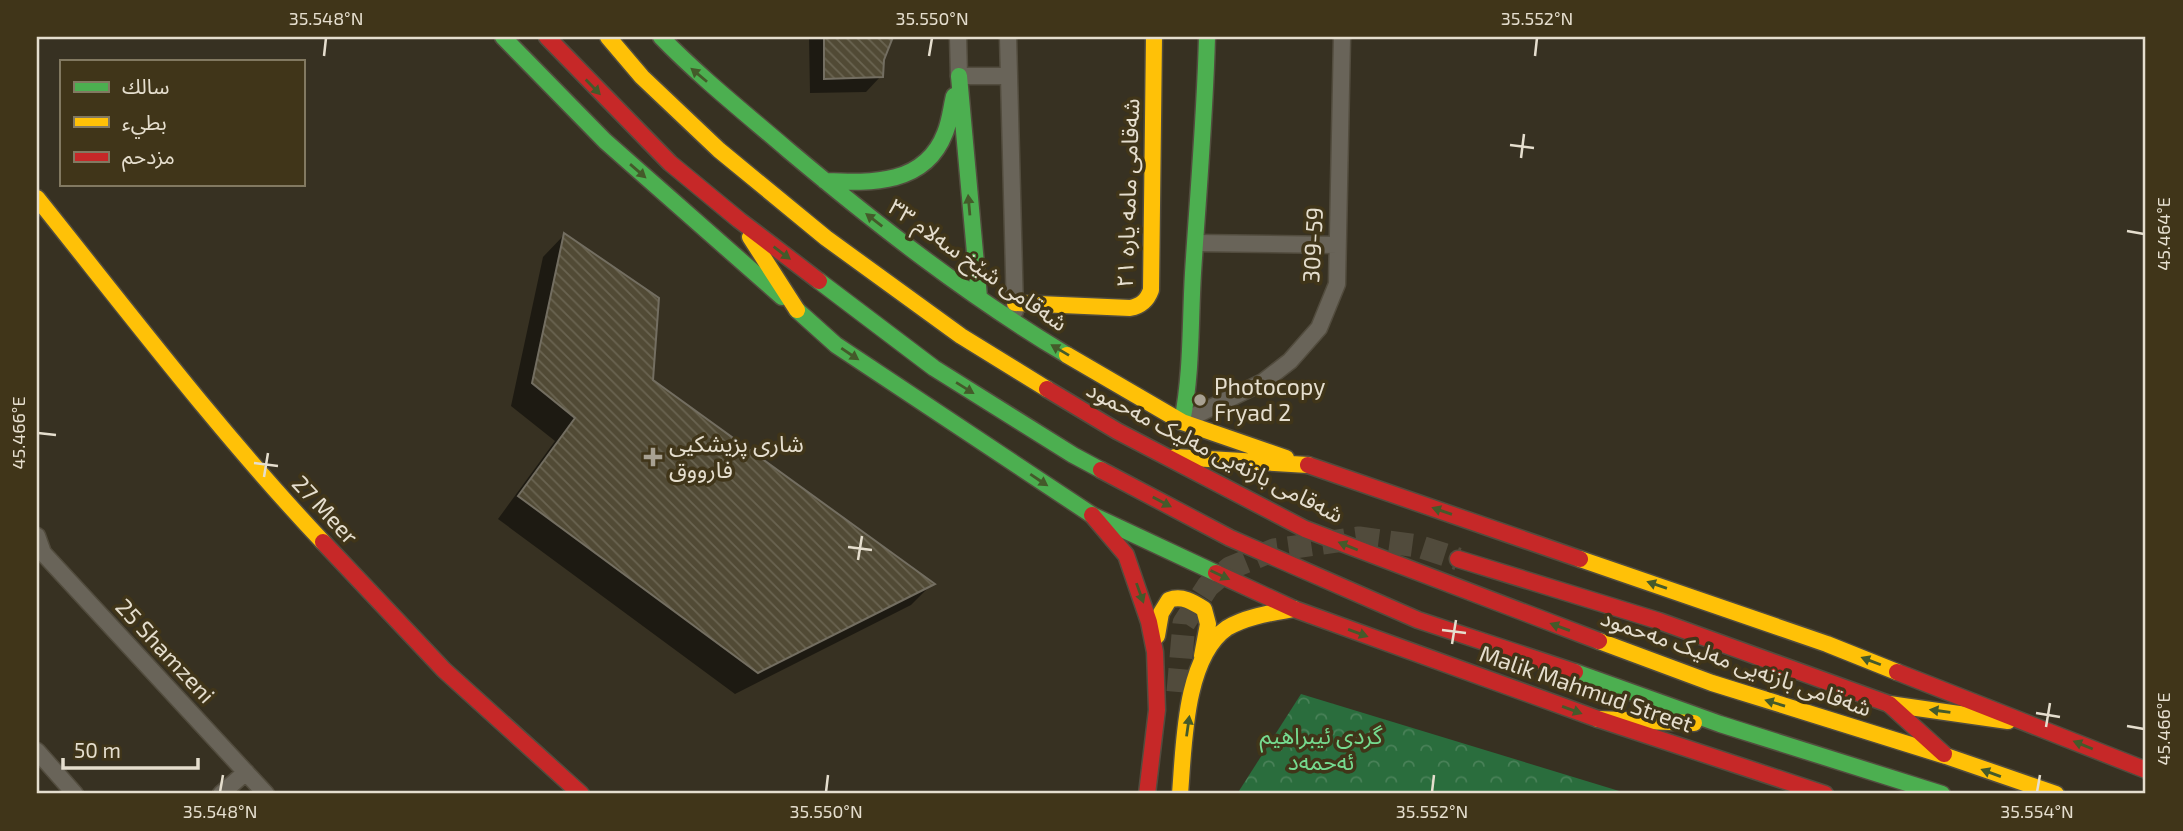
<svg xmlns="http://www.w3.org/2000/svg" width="2183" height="831" viewBox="0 0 2183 831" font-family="'Exo 2','Noto Sans Arabic',sans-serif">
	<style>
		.forest { fill: url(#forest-crowns) }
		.shadow { fill: #0007 }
		.building { fill: url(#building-back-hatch); stroke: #736e61; stroke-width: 2 }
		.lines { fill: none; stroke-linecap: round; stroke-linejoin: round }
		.secondary-tunnel { stroke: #514b3c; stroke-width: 23; stroke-dasharray: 23 11; stroke-linecap: butt }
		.street-casing { stroke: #524c3e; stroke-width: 19 }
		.fast-casing { stroke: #524c3e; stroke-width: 19 }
		.slow-casing { stroke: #524c3e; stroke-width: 19 }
		.jam-casing { stroke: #524c3e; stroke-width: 19 }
		.street { stroke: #696459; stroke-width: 16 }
		.fast { stroke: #4caf50; stroke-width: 16 }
		.slow { stroke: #ffc107; stroke-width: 16 }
		.jam { stroke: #c62828; stroke-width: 16 }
		.oneway { fill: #445a2a }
		.ticks { fill: none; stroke: #e5dece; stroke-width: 2.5 }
		.poi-dot { fill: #a8a192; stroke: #403519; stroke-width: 2.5 }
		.labels { text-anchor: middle; stroke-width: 7; stroke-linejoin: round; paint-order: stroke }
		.street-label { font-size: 23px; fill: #e5dece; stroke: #403519 }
		.poi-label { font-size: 23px; fill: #e5dece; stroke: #403519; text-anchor: start }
		.park-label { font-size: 23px; fill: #75da8f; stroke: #403519 }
		.neatline { fill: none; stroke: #e5dece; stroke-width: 2.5 }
		.ticks-label { font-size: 18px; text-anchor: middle; fill: #e5dece }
	</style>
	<defs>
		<pattern id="forest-crowns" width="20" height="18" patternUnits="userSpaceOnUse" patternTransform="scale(1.75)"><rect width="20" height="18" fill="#2a6d3d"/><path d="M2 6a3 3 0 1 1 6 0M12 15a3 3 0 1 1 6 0" fill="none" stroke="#498158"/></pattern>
		<pattern id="building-back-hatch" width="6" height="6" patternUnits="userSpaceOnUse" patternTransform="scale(1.75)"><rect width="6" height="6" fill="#514a35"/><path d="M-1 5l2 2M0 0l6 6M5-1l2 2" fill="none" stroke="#6a6451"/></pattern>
	</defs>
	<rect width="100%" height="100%" fill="#373122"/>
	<!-- forest -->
	<path class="forest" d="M1301,694L1629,794H1237Z"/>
	<!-- shadow -->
	<path class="shadow" d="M809,37H891L882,60L881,76L866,92L810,93Z
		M564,235L651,381L932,584L911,605L735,694L498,519L555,441L511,406L543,257Z"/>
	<!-- building -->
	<path class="building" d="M824,37H893L884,60L883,77L824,79Z
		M564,233L659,298L653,380L935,584L758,673L518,496L575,418L532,383Z"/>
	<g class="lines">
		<!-- secondary-tunnel -->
		<path class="secondary-tunnel" d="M1178,692L1184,623L1208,586L1230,568L1274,550L1359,538L1418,546L1458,559"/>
		<!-- street casing -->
		<g class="street-casing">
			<path id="street" d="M958,37L959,76H1009
				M1008,37L1015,311
				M1196,243L1337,245
				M1182,422L1263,382L1290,361L1319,328L1337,284L1342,37
				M37,536L43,553L266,794
				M37,751L75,794
				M221,794L246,772"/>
		</g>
		<!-- fast casing -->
		<g class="fast-casing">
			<path id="fast" d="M503,37L605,141L782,297
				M661,37C701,78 745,113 788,150C876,224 968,296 1067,355
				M959,76L979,297
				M825,181C872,183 925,185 945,133C950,121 951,108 954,96
				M819,281L934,368L1073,455L1101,470
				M797,310L836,345L1092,515L1216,573
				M1182,422C1192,372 1190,323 1193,273C1198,194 1205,116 1207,37
				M1575,672L1720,724L1942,794"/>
		</g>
		<!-- slow casing -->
		<g class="slow-casing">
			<path id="slow" d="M608,37L642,77L719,150L826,238L961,336L1047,389
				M37,198C130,314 221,434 323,542
				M750,237L797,310
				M1015,303L1130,308C1141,306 1147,301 1151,290L1154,37
				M1067,355L1182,422L1286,458
				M1175,457L1308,465
				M1580,559L1827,644L1897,672
				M1157,636L1161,613L1169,600C1182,595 1193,602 1204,609L1208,624L1202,656
				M1599,641L1712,683L1946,756L2056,794
				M1889,704L2008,721
				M1598,719L1694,723
				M1180,794C1184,747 1184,658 1227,628C1247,616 1272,613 1294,609"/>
		</g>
		<!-- jam casing -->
		<g class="jam-casing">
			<path id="jam" d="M547,37L670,163L739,220L819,281
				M1047,389L1117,431L1305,529L1599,641
				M1308,465L1580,559
				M1101,470L1230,538L1418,620L1575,672
				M1092,515L1126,555L1149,622L1155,652L1157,710L1147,794
				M323,542L444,670L581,794
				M1458,559L1659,621L1889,704L1944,754
				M1216,573L1294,609L1598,719L1825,794
				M1897,672L2146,770"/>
		</g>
		<!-- street -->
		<use href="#street" class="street"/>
		<!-- fast -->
		<use href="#fast" class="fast"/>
		<!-- slow -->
		<use href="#slow" class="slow"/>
		<!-- jam -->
		<use href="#jam" class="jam"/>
	</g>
	<!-- one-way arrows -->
	<defs><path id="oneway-solid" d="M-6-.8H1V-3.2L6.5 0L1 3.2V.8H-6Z" transform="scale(1.75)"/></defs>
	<g class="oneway">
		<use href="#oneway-solid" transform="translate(699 75) rotate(-140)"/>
		<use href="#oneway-solid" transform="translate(593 87) rotate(46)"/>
		<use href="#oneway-solid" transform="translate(638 171) rotate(41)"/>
		<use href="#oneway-solid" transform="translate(969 205) rotate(-95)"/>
		<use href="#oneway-solid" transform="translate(874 220) rotate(-142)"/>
		<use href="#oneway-solid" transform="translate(782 253) rotate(37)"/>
		<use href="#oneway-solid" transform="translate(1060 350) rotate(-149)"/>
		<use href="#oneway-solid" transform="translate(850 354) rotate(34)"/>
		<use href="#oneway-solid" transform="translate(965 388) rotate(32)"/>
		<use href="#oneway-solid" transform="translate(1039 480) rotate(34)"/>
		<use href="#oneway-solid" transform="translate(1162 502) rotate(28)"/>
		<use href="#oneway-solid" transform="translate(1442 511) rotate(-161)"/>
		<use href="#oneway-solid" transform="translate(1348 546) rotate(-158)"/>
		<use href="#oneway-solid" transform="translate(1220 575) rotate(25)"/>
		<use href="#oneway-solid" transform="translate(1657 585) rotate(-161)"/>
		<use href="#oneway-solid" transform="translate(1140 593) rotate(70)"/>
		<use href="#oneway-solid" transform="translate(1560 627) rotate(-160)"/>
		<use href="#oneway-solid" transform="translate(1358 633) rotate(20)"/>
		<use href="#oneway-solid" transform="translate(1871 661) rotate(-159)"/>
		<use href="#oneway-solid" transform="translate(1775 703) rotate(-163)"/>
		<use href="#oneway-solid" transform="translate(1572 710) rotate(20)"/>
		<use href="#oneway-solid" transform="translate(1940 711) rotate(-172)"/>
		<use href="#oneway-solid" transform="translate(1188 726) rotate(-82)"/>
		<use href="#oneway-solid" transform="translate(2083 745) rotate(-158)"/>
		<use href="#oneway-solid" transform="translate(1991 773) rotate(-160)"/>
	</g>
	<!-- ticks -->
	<path class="ticks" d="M324,56L326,38M929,56L932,38M1535,56L1537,38M1510,145L1534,148M1521,158L1524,134M2127,231L2144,234M38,433L56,435M254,463L278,466M264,477L268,453M848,547L872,550M858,560L862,536M1442,630L1466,633M1452,644L1456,620M2036,713L2060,717M2127,726L2144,729M2046,727L2050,703M220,792L223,775M826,792L828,775M1432,792L1434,775M2037,792L2040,775"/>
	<!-- markers -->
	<g class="poi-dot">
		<circle cx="1200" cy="400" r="7"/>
		<path d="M649.5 446.5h7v7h7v7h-7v7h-7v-7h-7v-7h7z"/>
	</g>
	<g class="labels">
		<!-- street labels -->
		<g class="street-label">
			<text transform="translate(1128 193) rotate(-88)" y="8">شەقامی مامە یارە ٢١</text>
			<text transform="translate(1313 245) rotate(-87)" y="8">309-59</text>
			<text transform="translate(978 265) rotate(35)" y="8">شەقامی شێخ سەلام ٣٣</text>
			<text transform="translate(1215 452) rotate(27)" y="8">شەقامی بازنەیی مەلیک مەحمود</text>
			<text transform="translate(325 510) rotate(47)" y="8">27 Meer</text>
			<text transform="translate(165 651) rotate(47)" y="8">25 Shamzeni</text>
			<text transform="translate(1736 663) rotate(19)" y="8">شەقامی بازنەیی مەلیک مەحمود</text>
			<text transform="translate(1586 689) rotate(19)" y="8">Malik Mahmud Street</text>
		</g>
		<!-- poi labels -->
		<g class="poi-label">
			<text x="1214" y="395">Photocopy<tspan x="1214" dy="26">Fryad 2</tspan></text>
			<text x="669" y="452">شاری پزیشکیی<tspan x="669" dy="26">فارووق</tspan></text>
		</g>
		<!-- park labels -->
		<g class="park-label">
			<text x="1321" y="744">گردی ئیبراھیم<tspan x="1321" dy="26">ئەحمەد</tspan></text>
		</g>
	</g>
	<!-- border -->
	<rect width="2183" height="831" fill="none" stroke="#403519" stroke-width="77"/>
	<!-- legend -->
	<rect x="60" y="60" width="245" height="126" fill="#403519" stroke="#827961" stroke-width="2"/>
	<rect x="74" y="82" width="35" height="10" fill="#4caf50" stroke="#827961" stroke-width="2"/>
	<text x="122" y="94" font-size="21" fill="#e5dece">سالك</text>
	<rect x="74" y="117" width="35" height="10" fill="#ffc107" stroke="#827961" stroke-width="2"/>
	<text x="122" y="130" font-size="21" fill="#e5dece">بطيء</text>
	<rect x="74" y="152" width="35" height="10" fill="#c62828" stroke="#827961" stroke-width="2"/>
	<text x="122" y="164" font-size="21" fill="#e5dece">مزدحم</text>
	<!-- scale -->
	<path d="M63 758v10h135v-10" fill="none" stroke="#e5dece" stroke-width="3.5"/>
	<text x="74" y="758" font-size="21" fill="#e5dece" stroke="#403519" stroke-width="5" paint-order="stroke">50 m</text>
	<rect x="38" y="38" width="2106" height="754" class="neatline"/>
	<g class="ticks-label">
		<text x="326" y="25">35.548°N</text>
		<text x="932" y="25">35.550°N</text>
		<text x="1537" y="25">35.552°N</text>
		<text transform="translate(2164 234) rotate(-90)" y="6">45.464°E</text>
		<text transform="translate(19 433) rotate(-90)" y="6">45.466°E</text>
		<text transform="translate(2164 729) rotate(-90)" y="6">45.466°E</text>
		<text x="220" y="818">35.548°N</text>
		<text x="826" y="818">35.550°N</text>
		<text x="1432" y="818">35.552°N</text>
		<text x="2037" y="818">35.554°N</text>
	</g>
</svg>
